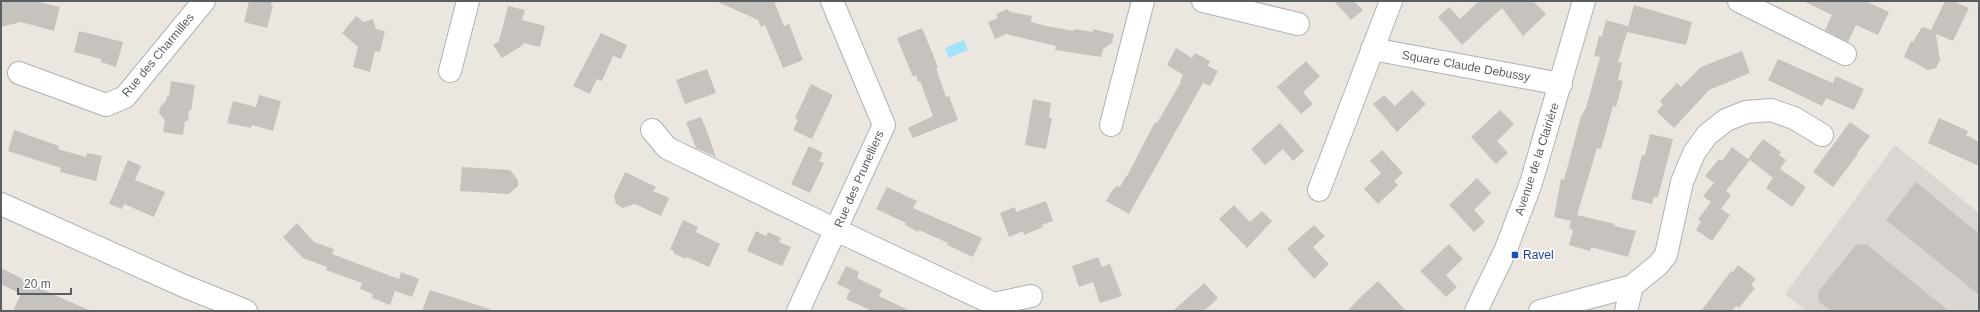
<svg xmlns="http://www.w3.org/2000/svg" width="1980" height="312" viewBox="0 0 1980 312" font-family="Arial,sans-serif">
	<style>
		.industrial { fill: #dad6d2 }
		.water { fill: #9fe4fc }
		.building { fill: #c6c2bd }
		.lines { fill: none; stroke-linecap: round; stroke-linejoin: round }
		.minor-casing { stroke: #aeb2b5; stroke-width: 24 }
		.minor { stroke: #fff; stroke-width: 22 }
		.transit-dot { fill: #1a4fb4; stroke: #fff; stroke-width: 1.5 }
		.labels { text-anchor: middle; stroke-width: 4; stroke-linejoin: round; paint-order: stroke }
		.street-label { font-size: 12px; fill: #595e61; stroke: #fff }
		.transit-label { font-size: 12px; fill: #164399; stroke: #fff; text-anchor: start }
	</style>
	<rect width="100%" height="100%" fill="#ebe7e0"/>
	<!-- industrial -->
	<path class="industrial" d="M1895,145L1979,213V311H1806L1785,294Z"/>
	<!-- water -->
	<path class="water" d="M964,40L968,50L949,58L945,48Z"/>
	<!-- building -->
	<path class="building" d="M7,1H35L60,7L54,31L21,22L1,27V3Z
		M249,1H272L271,6H273L267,28L244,22Z
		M716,1H774L784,26L789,24L803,60L783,68L765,25L761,27L758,20Z
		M1334,1H1354L1363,10L1351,20Z
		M1479,1H1533L1546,14L1523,36L1502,8L1462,45L1438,17L1449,7L1460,19Z
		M1803,1H1866L1889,12L1878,35L1856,25L1848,42L1825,30L1832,15Z
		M1945,1H1953L1969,8L1953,41L1936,34L1940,60L1936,68L1928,70L1904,57L1911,41L1913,42L1922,27L1931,30Z
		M1634,5L1692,22L1686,45L1627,32L1618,62L1622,63L1618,80L1623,81L1616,107L1613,106L1601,149L1597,148L1577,215L1615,224L1614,226L1636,231L1628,257L1591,247L1590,251L1569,245L1573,230L1569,228L1571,221L1554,217L1561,179L1564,180L1581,116L1586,108L1600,57L1594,56L1599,36H1602L1606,20L1628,26Z
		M508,6L525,10L522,20L545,26L540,47L523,43V45L502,58L493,45L499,41Z
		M1008,9L1010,12L1032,16L1031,22L1046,26L1074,31L1075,29L1093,32V29L1114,34L1112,43L1103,49L1101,57L1055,50L1056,46L1006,34L995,39L988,22L998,18L996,14Z
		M356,16L364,22L373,19L376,29L385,31L380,52L375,51L370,72L353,67L358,47L342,33Z
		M922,28L938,67L936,68L946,97L949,96L958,120L913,138L908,128L933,116L920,81L918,82L916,75L913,77L897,38Z
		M79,31L123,42L116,67L101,62V59L74,52Z
		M601,33L627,45L621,59L613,56L602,81L597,79L590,94L573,86Z
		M1176,48L1192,58L1195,53L1210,61L1208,66L1218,71L1210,86L1203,83L1129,214L1106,201L1111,192L1117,186L1120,187L1126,176H1127L1155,122L1157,123L1181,82L1180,81L1183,75L1167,65Z
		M1742,51L1750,73L1709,90L1674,128L1657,112L1663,105L1660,101L1677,83L1681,87L1701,67Z
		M1778,59L1833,83L1836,76L1864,89L1854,110L1826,98L1822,106L1768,80Z
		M1306,61L1320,76L1303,92L1313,104L1301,114L1277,87Z
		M707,69L716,93L685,104L676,80Z
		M171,81L195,85L191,111L189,110L188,121H185L183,135L163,132L165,120L159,113L160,107L166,101L167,95L169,96Z
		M811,84L833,95L812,139L793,130L798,120L795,118Z
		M1412,90L1426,104L1397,132L1373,104L1384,95L1395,106Z
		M259,95L281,101L273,131L252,125L251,128L227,123L233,101L256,107Z
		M1033,99L1051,103L1049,118H1052L1046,149L1025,145Z
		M1500,110L1514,124L1497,141L1508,153L1496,164L1471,137Z
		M701,117L706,129L716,157L696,148L686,122Z
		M1939,118L1968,131L1966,135L1979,142V166L1928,143Z
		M1850,122L1870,136L1857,153L1858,154L1833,187L1813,172Z
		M1280,123L1304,151L1293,161L1283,149L1265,165L1251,149Z
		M14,130L59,146L58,149L86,157L87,153L102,156L96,181L60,172L61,168L8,151Z
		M1650,134L1673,139L1658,197H1654L1652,204L1631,199L1642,155H1645Z
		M1763,139L1781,152L1779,155L1786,160L1780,169L1806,187L1792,207L1766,188L1773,178L1750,160L1726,191L1731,195L1721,209L1730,215L1712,241L1696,230L1701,222L1698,219L1711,202L1703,196L1714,183L1705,176L1719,159L1722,161L1732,147L1748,159Z
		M809,146L823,153L819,161L824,163L810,193L791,184Z
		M1382,150L1403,173L1394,181L1398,185L1378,204L1364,189L1381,173L1370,161Z
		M128,160L141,166L135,180L165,192L154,217L124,204L122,209L109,204Z
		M462,167L510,170L518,180V186L509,194L460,191Z
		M625,172L656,187L653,191L669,198L661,216L635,204L623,208L616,204L614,196Z
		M1477,178L1491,193L1474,210L1485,222L1474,232L1449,205Z
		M1916,182L1979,234V295L1886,220Z
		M887,187L917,201L913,208L982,238L973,257L947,245L948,243L919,230L918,232L905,225L906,223L876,209Z
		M1046,201L1053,221L1042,225L1043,227L1024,235L1023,231L1009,237L1000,213L1015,207L1016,212Z
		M1234,205L1250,222L1262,211L1272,221L1247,248L1219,219Z
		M683,220L698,227L696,232L720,244L709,267L687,257L686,259L673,253L674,251L670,249Z
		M297,223L314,242L334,249L332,254L399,279L401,272L419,279L412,297L395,291L390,305L372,298L373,294L360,289L362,283L326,270L327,267L303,258L283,237Z
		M1314,225L1325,236L1313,247L1329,264L1314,279L1287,249Z
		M756,231L766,236L768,232L781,238L779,242L791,247L782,266L747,251Z
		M1449,244L1463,259L1446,275L1457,287L1446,297L1420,271Z
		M1866,244L1949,311H1831L1819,302L1818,292L1856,245Z
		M1098,257L1102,267L1110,264L1122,296L1100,303L1093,282L1079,287L1072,266Z
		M1738,265L1756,279L1751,285L1755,288L1739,308L1736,306L1732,311H1701L1731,271L1733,272Z
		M846,266L859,272L857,278L882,290L879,296L910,311H872L846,299L850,290L837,284Z
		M1,268L46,291L91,311H13L21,294L1,284Z
		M1378,281L1406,311H1347L1363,295Z
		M1204,283L1218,298L1204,311H1173Z
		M430,290L490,309L489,311H422Z"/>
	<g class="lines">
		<!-- minor casing -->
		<g class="minor-casing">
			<path id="minor" d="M1203,1L1298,24
				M1739,1L1845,54
				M1372,49L1561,84
				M450,71L468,1
				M19,73L106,105L125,97L204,1
				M1111,125L1143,1
				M652,130L667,148L836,230L994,304L1031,296
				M1319,190L1391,1
				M1,204L184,286L246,311
				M798,311L884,125L832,1
				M1476,311L1506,249L1531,183L1584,1
				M1540,311L1632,286L1658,265L1666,255L1682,182L1694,153L1707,135L1726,120L1746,112L1771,110L1794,118L1822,135
				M1626,311L1632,286"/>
		</g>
		<!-- minor -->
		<use href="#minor" class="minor"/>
	</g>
	<!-- markers -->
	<rect class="transit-dot" x="1511" y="251" width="8" height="8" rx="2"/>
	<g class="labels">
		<!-- street labels -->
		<g class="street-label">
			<text transform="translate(158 55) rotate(-50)" y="4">Rue des Charmilles</text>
			<text transform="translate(1466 66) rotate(10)" y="4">Square Claude Debussy</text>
			<text transform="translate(1537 159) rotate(-72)" y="4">Avenue de la Clairière</text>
			<text transform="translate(859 179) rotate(-66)" y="4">Rue des Prunelliers</text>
		</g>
		<!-- transit labels -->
		<g class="transit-label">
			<text x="1523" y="259">Ravel</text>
		</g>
	</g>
	<!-- border -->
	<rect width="1980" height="312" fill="none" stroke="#595e61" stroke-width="4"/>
	<!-- scale -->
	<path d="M18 288v6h53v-6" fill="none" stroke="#595e61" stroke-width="2"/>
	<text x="24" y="288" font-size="12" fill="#595e61" stroke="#ffffff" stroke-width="3" paint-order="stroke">20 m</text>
</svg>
